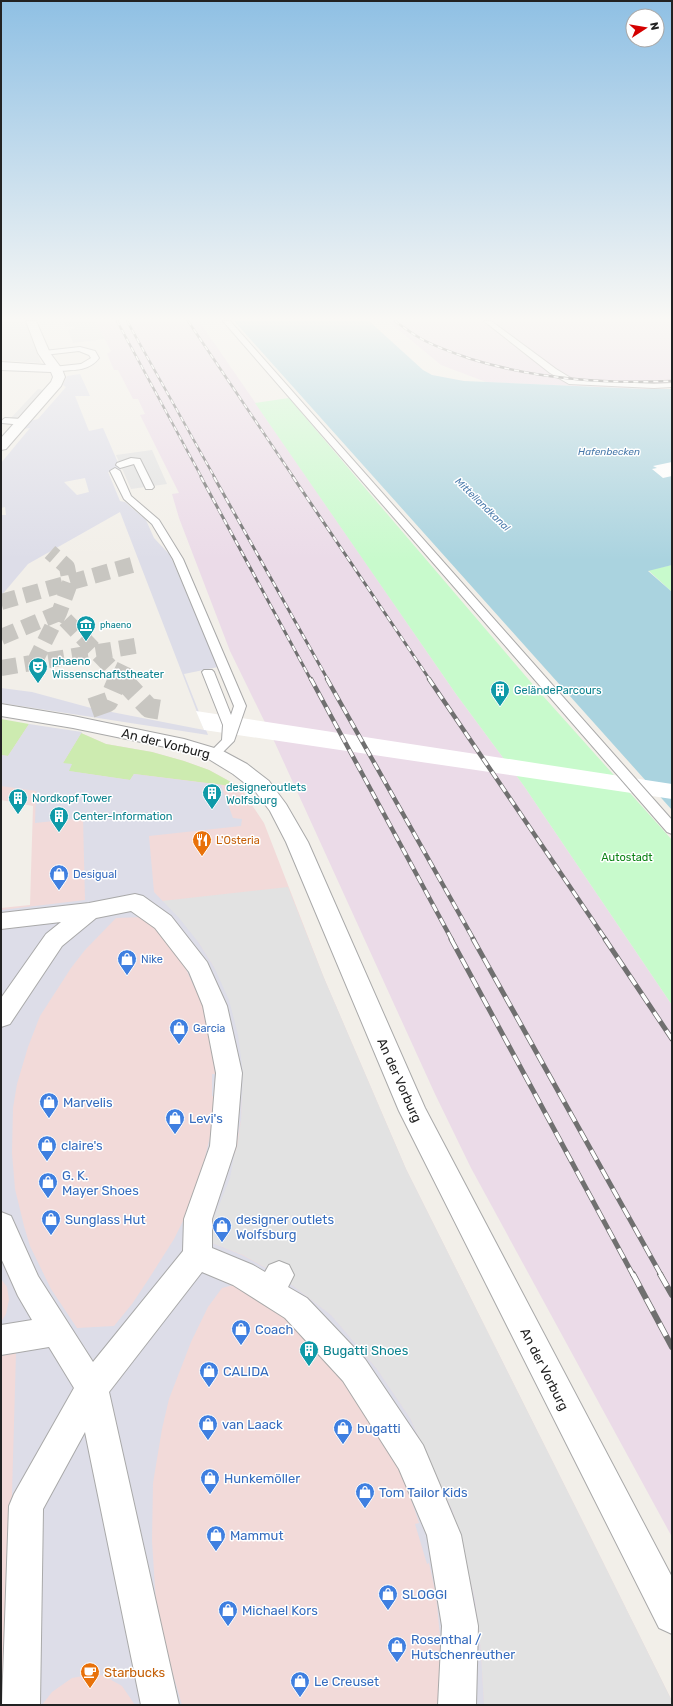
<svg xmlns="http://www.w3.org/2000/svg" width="673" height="1706" viewBox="0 0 673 1706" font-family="Rubik,sans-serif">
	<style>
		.commercial { fill: #f2dad9 }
		.industrial { fill: #ebdbe8 }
		.grass { fill: #cdebb0 }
		.park { fill: #c8facc }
		.parking { fill: #e2e2e2 }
		.plaza { fill: #dddde8; fill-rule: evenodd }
		.water { fill: #aad3df }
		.pier { fill: #fff }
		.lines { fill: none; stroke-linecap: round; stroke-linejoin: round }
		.pedestrian-tunnel-far1 { stroke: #c8c6c1; stroke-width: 16; stroke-dasharray: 16 8; stroke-linecap: butt }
		.pedestrian-tunnel { stroke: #c8c6c1; stroke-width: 20; stroke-dasharray: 20 10; stroke-linecap: butt }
		.service-casing { stroke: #a9a9a9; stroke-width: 2 }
		.pedestrian-casing { stroke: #a9a9a9; stroke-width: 2 }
		.minor-casing { stroke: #a9a9a9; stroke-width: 2 }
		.service { fill: #fff; fill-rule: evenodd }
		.pedestrian { fill: #fff; fill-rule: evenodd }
		.minor { fill: #fff; fill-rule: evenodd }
		.rail-far4-casing { stroke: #707070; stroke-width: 2.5 }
		.rail-far3-casing { stroke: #707070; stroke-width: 3 }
		.rail-far2-casing { stroke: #707070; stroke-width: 4.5 }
		.rail-far1-casing { stroke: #707070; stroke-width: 5 }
		.rail-casing { stroke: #707070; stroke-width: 6 }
		.rail-far4 { stroke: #fff; stroke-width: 1.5; stroke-dasharray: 5; stroke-linecap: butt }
		.rail-far3 { stroke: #fff; stroke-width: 2; stroke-dasharray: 6; stroke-linecap: butt }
		.rail-far2 { stroke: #fff; stroke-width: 3; stroke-dasharray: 8; stroke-linecap: butt }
		.rail-far1 { stroke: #fff; stroke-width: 3.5; stroke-dasharray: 11; stroke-linecap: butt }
		.rail { stroke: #fff; stroke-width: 4.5; stroke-dasharray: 14; stroke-linecap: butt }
		.labels { text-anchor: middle; stroke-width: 3; stroke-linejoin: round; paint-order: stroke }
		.far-culture-label { font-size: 9px; fill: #0d838f; stroke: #fff; text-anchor: start }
		.far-water-label { font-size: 10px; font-style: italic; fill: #4a7aab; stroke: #fff }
		.culture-label { font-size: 11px; fill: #0d838f; stroke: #fff; text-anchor: start }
		.food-label { font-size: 11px; fill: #c56008; stroke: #fff; text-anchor: start }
		.park-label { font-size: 11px; fill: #0c8416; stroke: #fff }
		.shop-label { font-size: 11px; fill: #366cbe; stroke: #fff; text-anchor: start }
		.near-street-label { font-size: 13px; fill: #222; stroke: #fff }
		.near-shop-label { font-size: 13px; fill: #366cbe; stroke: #fff; text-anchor: start }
		.near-culture-label { font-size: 13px; fill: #0d838f; stroke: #fff; text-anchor: start }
		.near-food-label { font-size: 13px; fill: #c56008; stroke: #fff; text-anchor: start }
	</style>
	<rect width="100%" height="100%" fill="#f2efe9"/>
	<!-- commercial -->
	<path class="commercial" d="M1,720L81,733L106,744L152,752L184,761L209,770L240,787L264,823L324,978L406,1169L590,1536L672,1701V1705H1V908L30,905L33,806L1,800Z"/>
	<!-- industrial -->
	<path class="industrial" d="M95,321H199L456,694L524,786L672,1005V1537L471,1168L435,1094L275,743L230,651L179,518L172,494L179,493L140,415L145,414L138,399H133L118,370H114L107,354L111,351Z
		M388,321H672V388L644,389L486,382L441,365Z"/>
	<!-- grass -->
	<path class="grass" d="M1,719L29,724L8,756L1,755Z
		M81,733L106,744L152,752L184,761L209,770L240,787L134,774L130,780L68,771L63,763Z"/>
	<!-- park -->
	<path class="park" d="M289,398L371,495L535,687L672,840V1005L524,786L456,694L255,403Z
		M672,565V592L648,570Z"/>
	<!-- parking -->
	<path class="parking" d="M1,321H25L41,363L1,360Z
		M64,321H95L105,339L73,343L68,330L75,329V326L66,327Z
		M38,389L44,390L16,419H10Z
		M152,450L167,484L131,489L116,455Z
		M288,887L324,978L406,1169L590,1536L672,1701V1705H484L481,1652L475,1599L453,1512L410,1418L377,1369L331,1315L279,1275L243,1255L205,1240L237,1147L241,1120L242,1097L214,967L199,943L162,901Z"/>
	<!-- plaza -->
	<path class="plaza" d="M80,374L90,396H75L89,431L103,428L119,465L121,470L108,472L120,501L125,502L146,520L154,538L170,555L218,667L184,674L208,735L1,703V688L32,692L91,708L204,730L120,512L28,564L1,596V515H6L5,507L1,508V463L30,428L23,429L30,421L38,419L66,387L63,385L67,376ZM85,478L89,492L77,495L64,482Z
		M29,724L82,732L63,763L72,764L69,771L130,780L134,774L221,785L233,818L242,819L241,826L149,836L154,892L179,918L199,943L214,967L229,1000L238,1035L243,1073L241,1120L230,1178L205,1240L242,1255L279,1275L331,1315L377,1369L410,1418L453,1512L464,1555L475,1599L481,1652L484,1705H442L443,1669L439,1626L436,1595L429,1563L427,1564L415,1524L419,1523L410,1496L399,1469L380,1432L346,1377L284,1316L237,1284L222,1288L208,1307L191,1342L169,1399L162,1429L153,1483L152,1541L156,1603L166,1651L182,1705H135L122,1686L104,1676L94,1674L72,1678L52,1692L42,1705H6L16,1353L1,1356V1322L6,1314L9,1300L7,1287L1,1279V910L85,900L83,818L35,823L36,791L1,786V755L8,756ZM144,917L162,934L184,965L203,1005L209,1026L213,1050L215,1074H212V1096L215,1097L213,1124L203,1166L185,1217L174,1239L148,1280L132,1304L114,1326L77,1328L51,1289L30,1246L24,1226L15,1189L12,1153L13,1108L17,1084L28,1047L40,1016L71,968L85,950L116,918Z"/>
	<!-- water -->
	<path class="water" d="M234,321H369L423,370L432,375L464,381L644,389H672V565L648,571L672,592V810Z"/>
	<!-- pier -->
	<path class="pier" d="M672,462V476L663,478L652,469L657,468L653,466Z
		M196,711L672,784V799L204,730Z"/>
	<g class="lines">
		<!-- pedestrian-tunnel-far1 -->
		<path class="pedestrian-tunnel-far1" d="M1,602L139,563
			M1,637L59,613L123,680
			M34,663L59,613L70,583L67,567L50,552
			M1,668L141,645
			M118,680L125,665"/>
		<!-- pedestrian-tunnel -->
		<path class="pedestrian-tunnel" d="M122,679L149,708L167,711
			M91,708L108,702L118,679"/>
		<!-- service casing -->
		<g class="service-casing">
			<path id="service" d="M223,321H230L672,820V834L667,832Z
				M484,321H491L556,369L574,380L654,384L672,383V387L654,388L569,384L550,373Z
				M80,347L95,351L99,358C89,372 71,370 56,371H53V367L81,364L91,358L89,355L79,351L44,355L40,353L44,351Z
				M5,418L23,419L27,422L23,425L2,423L1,421Z
				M131,458L140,459L154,487L152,489H146L134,464L120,468L116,465L117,463Z
				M115,468L120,471L131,496L159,520L183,559L246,706L234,741L218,757H210L208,754L222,740L223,725L202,672L204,670H212L214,672L231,715L234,706L173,559L152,524L124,499L110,471Z"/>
		</g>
		<!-- pedestrian casing -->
		<g class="pedestrian-casing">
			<path id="pedestrian" d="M135,894L143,896L171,916L207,962L227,1006L242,1073L236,1146L212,1219V1248L253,1265L265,1272L269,1265L279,1261L289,1265L294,1275L288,1287L307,1298L365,1359L423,1445L461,1535L478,1626L476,1705H438L442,1626L427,1535L399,1469L343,1381L285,1318L233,1285L202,1272L109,1392L179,1705H141L85,1432L43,1509L40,1705H2L9,1506L14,1494L74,1388L49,1347L1,1355V1325L32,1320L18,1296L1,1258V1212L11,1216L38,1276L93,1362L183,1251L184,1219L210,1146L216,1073L203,1006L189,972L155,928L131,911L96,918L62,946L10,1024L1,1027V998L46,934L61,922L1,929V913L89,903Z"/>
		</g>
		<!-- minor casing -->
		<g class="minor-casing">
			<path id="minor" d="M26,321H36L50,353L62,369L65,377L61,386L6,449L1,450V438L51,382L53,377L51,372L1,370V362L46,365L38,353Z
				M1,704L73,716L184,739L221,750L247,764L269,781L286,804L308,842L425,1108L672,1577V1634L659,1628L399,1111L286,842L270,811L255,791L233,774L207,758L180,750L73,728L1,716Z"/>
		</g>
		<!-- service -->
		<use href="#service" class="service"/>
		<!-- pedestrian -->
		<use href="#pedestrian" class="pedestrian"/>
		<!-- minor -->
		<use href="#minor" class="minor"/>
		<!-- rail-far4 casing -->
		<g class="rail-far4-casing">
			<path id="rail-far4" d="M117,321L202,478
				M127,321L215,478
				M188,321L294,478
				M395,321C403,327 411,333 420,338C435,347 454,353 471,359C536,379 604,384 672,381"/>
		</g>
		<!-- rail-far3 casing -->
		<g class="rail-far3-casing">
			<path id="rail-far3" d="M201,477L311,680
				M214,477L328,680
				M293,477L430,680"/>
		</g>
		<!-- rail-far2 casing -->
		<g class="rail-far2-casing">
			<path id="rail-far2" d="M311,679L452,940
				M327,679L474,940
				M429,679L606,940"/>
		</g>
		<!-- rail-far1 casing -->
		<g class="rail-far1-casing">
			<path id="rail-far1" d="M451,939L633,1275
				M473,939L661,1275
				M605,939L672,1039"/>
		</g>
		<!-- rail casing -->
		<g class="rail-casing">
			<path id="rail" d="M633,1274L672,1347
				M660,1274L672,1295"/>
		</g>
		<!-- rail-far4 -->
		<use href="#rail-far4" class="rail-far4"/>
		<!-- rail-far3 -->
		<use href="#rail-far3" class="rail-far3"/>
		<!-- rail-far2 -->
		<use href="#rail-far2" class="rail-far2"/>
		<!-- rail-far1 -->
		<use href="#rail-far1" class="rail-far1"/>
		<!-- rail -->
		<use href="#rail" class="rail"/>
	</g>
	<!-- sky -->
	<linearGradient id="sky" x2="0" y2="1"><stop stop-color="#8fc0e4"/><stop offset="0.57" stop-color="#f9f8f5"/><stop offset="1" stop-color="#f9f8f5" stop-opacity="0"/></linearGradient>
	<rect width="673" height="560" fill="url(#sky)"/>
	<!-- icons -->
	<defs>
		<g id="museum-pin" transform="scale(1)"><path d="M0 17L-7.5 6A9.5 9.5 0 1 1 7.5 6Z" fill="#0f9aa8" stroke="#fff"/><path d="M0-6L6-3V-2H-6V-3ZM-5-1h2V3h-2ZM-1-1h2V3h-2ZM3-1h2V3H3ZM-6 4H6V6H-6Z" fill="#fff"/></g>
		<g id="theatre-pin" transform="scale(1)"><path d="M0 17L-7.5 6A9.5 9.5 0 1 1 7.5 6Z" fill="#0f9aa8" stroke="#fff"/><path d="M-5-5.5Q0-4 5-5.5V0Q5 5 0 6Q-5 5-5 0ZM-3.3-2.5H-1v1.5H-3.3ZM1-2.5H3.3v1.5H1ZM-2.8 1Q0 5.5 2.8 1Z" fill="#fff"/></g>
		<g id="building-pin" transform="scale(1)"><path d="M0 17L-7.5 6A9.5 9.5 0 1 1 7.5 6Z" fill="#0f9aa8" stroke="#fff"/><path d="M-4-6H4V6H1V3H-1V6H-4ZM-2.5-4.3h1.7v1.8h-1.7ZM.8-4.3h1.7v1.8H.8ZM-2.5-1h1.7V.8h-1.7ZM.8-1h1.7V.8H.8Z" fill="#fff"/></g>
		<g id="restaurant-pin" transform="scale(1)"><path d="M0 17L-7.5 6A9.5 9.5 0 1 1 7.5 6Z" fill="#e8710a" stroke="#fff"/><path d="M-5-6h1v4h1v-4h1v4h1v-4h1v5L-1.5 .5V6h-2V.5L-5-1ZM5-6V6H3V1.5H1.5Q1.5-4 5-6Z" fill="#fff"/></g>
		<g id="shop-pin" transform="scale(1)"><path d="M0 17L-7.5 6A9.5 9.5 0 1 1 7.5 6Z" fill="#3f7fe0" stroke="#fff"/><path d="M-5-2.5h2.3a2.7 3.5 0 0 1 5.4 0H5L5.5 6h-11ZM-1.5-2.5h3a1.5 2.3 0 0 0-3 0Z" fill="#fff"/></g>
		<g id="cafe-pin" transform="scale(1)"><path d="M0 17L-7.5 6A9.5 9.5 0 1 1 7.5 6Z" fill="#e8710a" stroke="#fff"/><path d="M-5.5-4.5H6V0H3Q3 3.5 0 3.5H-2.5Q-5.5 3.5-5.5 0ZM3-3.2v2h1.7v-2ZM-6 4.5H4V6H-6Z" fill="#fff"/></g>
	</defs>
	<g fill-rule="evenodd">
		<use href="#museum-pin" x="86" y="625"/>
		<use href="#theatre-pin" x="38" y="667"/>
		<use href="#building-pin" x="500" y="690"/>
		<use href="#building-pin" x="212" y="793"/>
		<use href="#building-pin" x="18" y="798"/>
		<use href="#building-pin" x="59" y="816"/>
		<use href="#restaurant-pin" x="202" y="840"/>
		<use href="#shop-pin" x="59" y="874"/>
		<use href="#shop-pin" x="127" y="959"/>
		<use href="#shop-pin" x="179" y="1028"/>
		<use href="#shop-pin" x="49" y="1102"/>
		<use href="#shop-pin" x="175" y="1118"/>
		<use href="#shop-pin" x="47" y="1145"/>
		<use href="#shop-pin" x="48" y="1182"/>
		<use href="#shop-pin" x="51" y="1219"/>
		<use href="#shop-pin" x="222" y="1226"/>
		<use href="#shop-pin" x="241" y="1329"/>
		<use href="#building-pin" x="309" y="1350"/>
		<use href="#shop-pin" x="209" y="1371"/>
		<use href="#shop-pin" x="208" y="1424"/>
		<use href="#shop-pin" x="343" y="1428"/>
		<use href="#shop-pin" x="210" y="1478"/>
		<use href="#shop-pin" x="365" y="1492"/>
		<use href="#shop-pin" x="216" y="1535"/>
		<use href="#shop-pin" x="388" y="1594"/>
		<use href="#shop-pin" x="228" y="1610"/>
		<use href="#shop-pin" x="397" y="1646"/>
		<use href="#cafe-pin" x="90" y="1672"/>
		<use href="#shop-pin" x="300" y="1681"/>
	</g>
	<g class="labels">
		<!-- far-culture labels -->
		<g class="far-culture-label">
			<text x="100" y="628">phaeno</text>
		</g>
		<!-- far-water labels -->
		<g class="far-water-label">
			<text x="609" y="455">Hafenbecken</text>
			<text transform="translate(483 504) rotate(44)" y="4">Mittellandkanal</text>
		</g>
		<!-- culture labels -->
		<g class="culture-label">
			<text x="52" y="665">phaeno<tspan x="52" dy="13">Wissenschaftstheater</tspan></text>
			<text x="514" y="694">GeländeParcours</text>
			<text x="226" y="791">designeroutlets<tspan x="226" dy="13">Wolfsburg</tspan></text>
			<text x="32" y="802">Nordkopf Tower</text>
			<text x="73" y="820">Center-Information</text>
		</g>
		<!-- food labels -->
		<g class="food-label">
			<text x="216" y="844">L'Osteria</text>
		</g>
		<!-- park labels -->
		<g class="park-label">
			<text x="627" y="861">Autostadt</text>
		</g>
		<!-- shop labels -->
		<g class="shop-label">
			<text x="73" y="878">Desigual</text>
			<text x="141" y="963">Nike</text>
			<text x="193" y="1032">Garcia</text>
		</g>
		<!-- near-street labels -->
		<g class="near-street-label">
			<text transform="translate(166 743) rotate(14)" y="5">An der Vorburg</text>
			<text transform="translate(400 1080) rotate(66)" y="5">An der Vorburg</text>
			<text transform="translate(545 1369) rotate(63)" y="5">An der Vorburg</text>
		</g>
		<!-- near-shop labels -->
		<g class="near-shop-label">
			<text x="63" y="1107">Marvelis</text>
			<text x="189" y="1123">Levi's</text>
			<text x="61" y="1150">claire's</text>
			<text x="62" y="1180">G. K.<tspan x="62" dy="15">Mayer Shoes</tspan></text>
			<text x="65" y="1224">Sunglass Hut</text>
			<text x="236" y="1224">designer outlets<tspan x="236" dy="15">Wolfsburg</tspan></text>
			<text x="255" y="1334">Coach</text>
			<text x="223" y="1376">CALIDA</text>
			<text x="222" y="1429">van Laack</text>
			<text x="357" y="1433">bugatti</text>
			<text x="224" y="1483">Hunkemöller</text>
			<text x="379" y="1497">Tom Tailor Kids</text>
			<text x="230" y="1540">Mammut</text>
			<text x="402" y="1599">SLOGGI</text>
			<text x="242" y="1615">Michael Kors</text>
			<text x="411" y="1644">Rosenthal /<tspan x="411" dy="15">Hutschenreuther</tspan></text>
			<text x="314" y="1686">Le Creuset</text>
		</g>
		<!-- near-culture labels -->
		<g class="near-culture-label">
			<text x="323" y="1355">Bugatti Shoes</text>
		</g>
		<!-- near-food labels -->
		<g class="near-food-label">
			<text x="104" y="1677">Starbucks</text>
		</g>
	</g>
	<!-- border -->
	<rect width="673" height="1706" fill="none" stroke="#222222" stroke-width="4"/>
	<!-- north arrow -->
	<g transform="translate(645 28) rotate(78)"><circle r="19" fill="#ffffff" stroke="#a7a7a7"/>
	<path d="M0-3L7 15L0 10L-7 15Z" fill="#d40000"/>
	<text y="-6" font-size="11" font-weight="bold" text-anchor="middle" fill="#222222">N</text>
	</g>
</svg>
